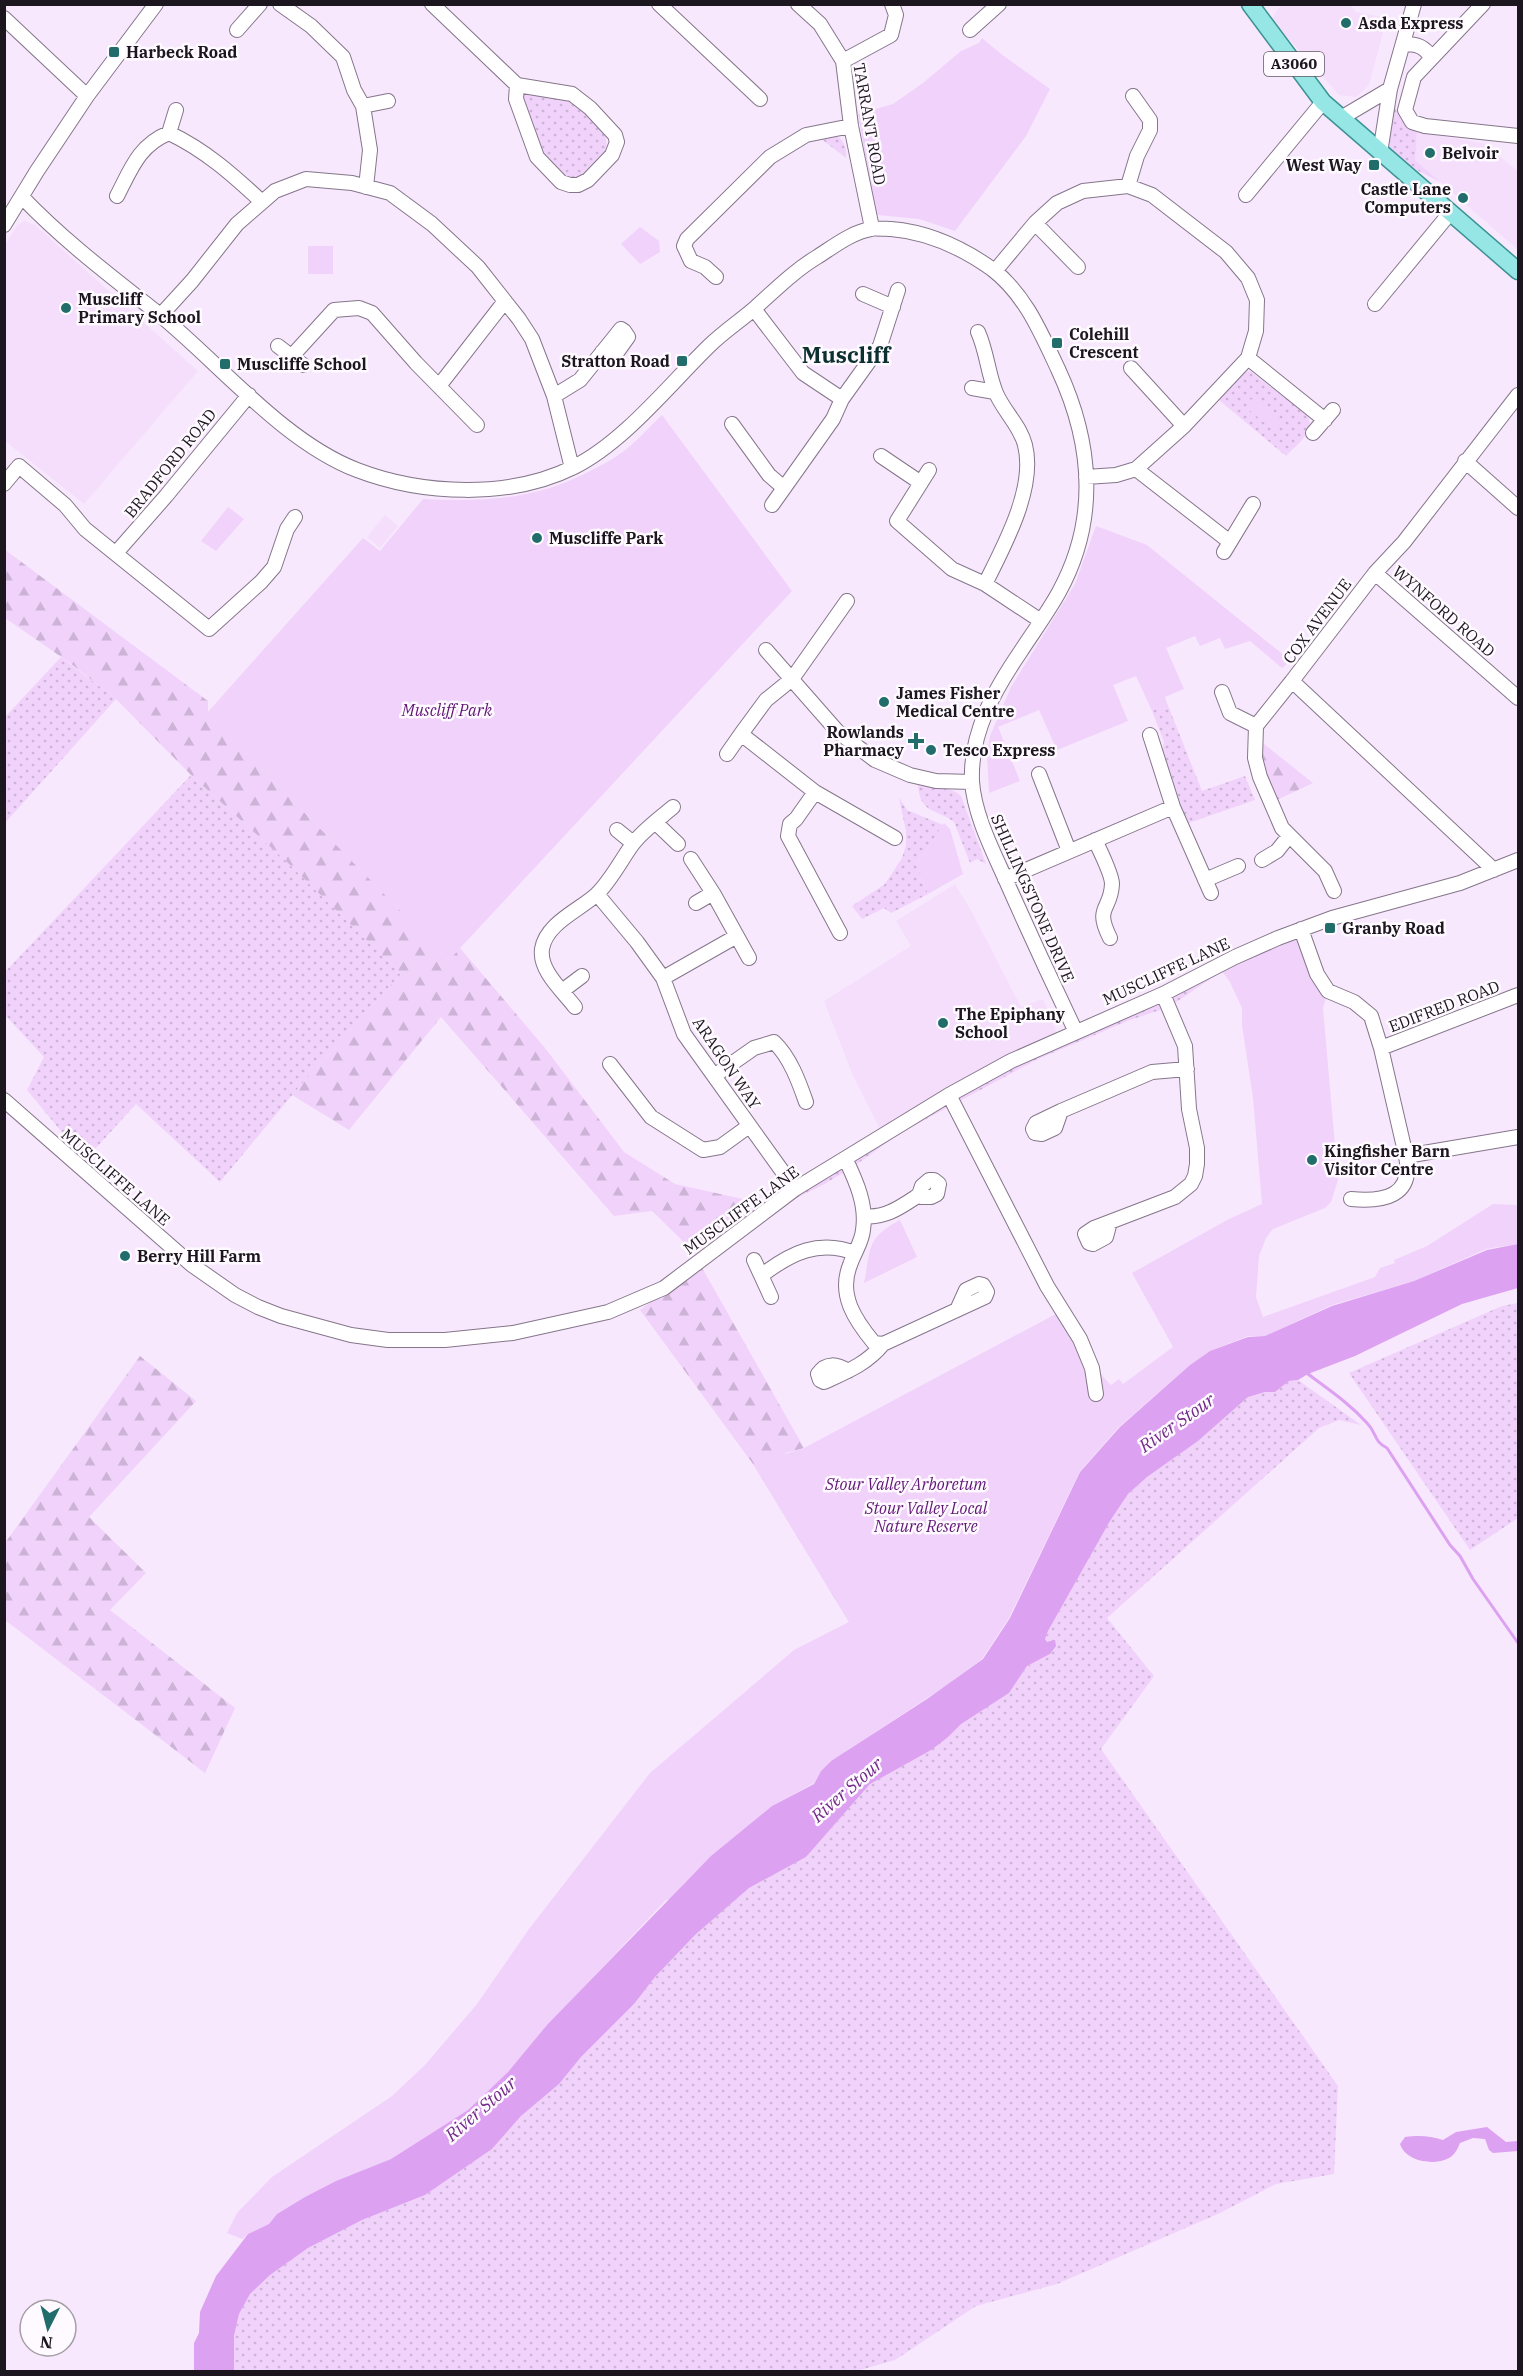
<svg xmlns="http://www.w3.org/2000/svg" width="1523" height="2376" viewBox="0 0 1523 2376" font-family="'IBM Plex Serif',serif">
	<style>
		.built { fill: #f4defb }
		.grass { fill: url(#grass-dots) }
		.forest { fill: url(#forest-firs) }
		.green { fill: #f0d2fb }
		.water { fill: #dda1f1 }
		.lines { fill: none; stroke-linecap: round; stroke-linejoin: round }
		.stream { stroke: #dda1f1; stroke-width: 3 }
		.minor-casing { stroke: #85768a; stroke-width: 16 }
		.major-casing { stroke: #3d9294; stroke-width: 19 }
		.minor { stroke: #fff; stroke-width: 14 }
		.major { stroke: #95e6e5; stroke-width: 16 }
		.poi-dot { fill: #216d6b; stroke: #fefaff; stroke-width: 2 }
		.labels { text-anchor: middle; stroke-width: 5; stroke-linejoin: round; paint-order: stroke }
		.shield { fill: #fefaff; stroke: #605a62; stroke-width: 1.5 }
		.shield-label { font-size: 15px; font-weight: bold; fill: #1c161e }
		.poi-label { font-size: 16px; font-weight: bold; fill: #1c161e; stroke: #fefaff; text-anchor: start }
		.street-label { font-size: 16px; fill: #1c161e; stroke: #fefaff }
		.park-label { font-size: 16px; font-style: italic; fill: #611676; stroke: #fefaff }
		.water-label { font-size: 18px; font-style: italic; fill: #722a88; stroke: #fefaff }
		.district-label { font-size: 22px; font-weight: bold; fill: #0c302f; stroke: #fefaff }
	</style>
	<defs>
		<pattern id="grass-dots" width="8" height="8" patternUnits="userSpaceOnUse" patternTransform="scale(1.5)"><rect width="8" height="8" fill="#f0d2fb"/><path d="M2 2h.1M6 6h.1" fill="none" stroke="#cdb4d7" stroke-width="1.8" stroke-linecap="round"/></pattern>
		<pattern id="forest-firs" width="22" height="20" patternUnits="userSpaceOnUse" patternTransform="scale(1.5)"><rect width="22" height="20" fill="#f0d2fb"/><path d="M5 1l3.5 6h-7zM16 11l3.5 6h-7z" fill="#cdb4d7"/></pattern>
	</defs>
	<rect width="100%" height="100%" fill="#f8e8fe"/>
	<!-- built -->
	<path class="built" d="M1284,4L1351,5L1356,12L1387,18L1369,85L1356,97L1339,95L1272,20L1277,10Z
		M1417,132L1483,143L1518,171V250L1415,160Z
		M24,221L35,225L198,371L84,504L5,441V245L17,226Z
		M385,515L398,526L380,548L367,537Z
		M955,884L972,912L1021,1007L1043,999L1059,1039L883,1135L853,1076L824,1001L911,946L896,921Z"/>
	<!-- grass -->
	<path class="grass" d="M527,93L571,101L605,131L607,150L581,179H565L539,155L522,96Z
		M1390,109H1396L1401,120L1417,132L1415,160L1440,182L1413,168L1387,146Z
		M834,135C844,138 847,149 846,158L820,138Z
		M1250,371L1307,415C1317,431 1296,445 1286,456L1219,400L1244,372Z
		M61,657L116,699L5,823V717Z
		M1167,703L1202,791L1245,776L1255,800L1183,825L1159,763L1164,742L1152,711Z
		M191,775L287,862L401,974L292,1095L220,1182L136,1104L85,1160L27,1090L44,1057L5,1015L4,973Z
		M918,785C931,788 951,786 961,796L986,864L977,859L970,863L954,822C935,808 920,814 918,785Z
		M899,798L907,810L943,825L917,864L928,894L891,913L884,908L862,919L852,906L885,884L902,858L906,845V831Z
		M1303,936L1222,971L1169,1007L1130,1020L1036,1060L902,1132L850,1169L819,1187L759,1216L949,1095L1278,938Z
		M1518,1303V1518L1470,1550L1349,1373L1502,1306Z
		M1298,1380L1361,1425L1339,1420L1319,1428L1107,1618L1154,1676L1101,1749L1338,2086L1334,2174L1276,2184L1220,2213L1057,2284L976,2306L895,2360L857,2371L234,2372V2336L239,2314L250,2294L270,2275L308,2248L362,2220L425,2195L492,2149L521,2116L559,2084L581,2057L634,2004L655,1977L695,1935L749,1888L806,1857L870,1784L947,1738L960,1724L1009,1693L1027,1666L1050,1654L1045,1639L1048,1631L1110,1521L1128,1494L1147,1477L1198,1441L1248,1397L1265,1392H1275L1289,1381Z"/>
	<!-- forest -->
	<path class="forest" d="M4,549L208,701V714L449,960L460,948L545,1048L624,1152L675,1184L765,1204L693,1251L652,1211L614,1216L441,1017L349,1130L292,1095L401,974L287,862L191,775L116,699L70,663L5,618Z
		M1259,740L1313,783L1277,800L1260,758Z
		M701,1266L804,1448L785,1453L849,1622L753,1464L640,1310L655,1299H661Z
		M140,1356L196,1401L89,1517L146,1573L110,1610L235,1708L205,1773L5,1620V1543Z"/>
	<!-- green -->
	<path class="green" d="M982,38L1001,54L1050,89L1026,136L955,231L919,219L878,215L875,211L858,114L893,104L923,83L961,51L979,43Z
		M640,227L659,241L660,252L640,264L621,244Z
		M308,246H333V274H308Z
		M1250,399L1259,401L1283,425L1275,432L1247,408Z
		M662,415L792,591L449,960L207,713L363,538L380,551L423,499C486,502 537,500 594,469C606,463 618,456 629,447C641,437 651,425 662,415Z
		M228,507L244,519L216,551L201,541Z
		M1096,526L1147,545L1291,661L1282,668L1250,641L1225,649L1220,638L1200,646L1195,636L1166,648L1184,689L1165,697L1167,703L1152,711L1136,676L1113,685L1128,721L1057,750L1039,710L998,727L1020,781L989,793L987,755L990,736L1011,687L1075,584Z
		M944,823L950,829L963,874L928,894L917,864Z
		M1303,936L1328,991L1323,1008L1338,1180L1331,1202L1325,1208L1273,1229L1266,1238L1259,1256L1256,1297L1263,1317L1375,1277L1380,1268L1395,1263L1394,1260L1427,1246L1493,1204L1518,1205V1244L1486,1249L1414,1281L1332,1305L1265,1336H1248L1210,1351L1190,1365L1119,1427L1080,1471L1009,1618L982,1659L944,1687L831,1761L821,1771L814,1783L772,1806L756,1819L712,1856L683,1884L671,1899L666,1900L548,2025L508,2072L468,2110L391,2159L336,2181L305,2197L277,2214L269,2224L248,2234L242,2239L227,2233L237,2213L272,2177L392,2096L425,2065L477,2004L529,1929L650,1773L794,1650L849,1622L753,1464L804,1448L1067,1308C1079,1332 1092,1368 1111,1385L1119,1379L1123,1384L1173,1347L1132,1273L1229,1219L1262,1204L1253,1098L1242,1025V1008L1230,982L1222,971Z
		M900,1220L917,1257L864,1283C871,1248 866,1238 900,1220Z"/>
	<!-- water -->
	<path class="water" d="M1518,1244V1288L1462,1304L1355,1356L1308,1374L1298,1380L1289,1381L1275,1392H1265L1248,1397L1198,1441L1147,1477L1128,1494L1110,1521L1048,1631L1045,1639L1047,1642L1055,1640L1056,1646L1050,1654L1027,1666L1009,1693L961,1724L947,1738L931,1750L870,1784L806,1857L749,1888L695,1935L655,1977L634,2004L581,2057L559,2084L521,2116L492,2149L425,2195L362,2220L308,2248L270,2275L250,2294L239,2314L234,2336V2371H194V2343L199,2333L200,2312L216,2276L248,2234L269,2224L277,2214L305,2197L336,2181L391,2159L468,2110L508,2072L547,2025L711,1856L772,1806L814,1784L821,1771L831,1761L927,1699L983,1659L1010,1618L1080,1472L1120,1427L1190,1365L1210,1351L1248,1337L1265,1336L1332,1306L1414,1281L1487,1250Z
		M1487,2127L1506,2142L1518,2141V2151L1493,2153L1489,2150L1485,2139L1473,2138L1460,2143C1458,2148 1455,2155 1449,2158C1434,2166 1406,2162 1400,2144L1405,2137C1420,2135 1430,2136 1443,2140L1456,2132Z"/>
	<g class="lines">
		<!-- stream -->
		<path class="stream" d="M1308,1374C1329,1390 1349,1403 1367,1423C1377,1433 1373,1441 1387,1448L1450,1545L1460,1556L1473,1579L1518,1643"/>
		<!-- minor casing -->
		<g class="minor-casing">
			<path id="minor" d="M280,4L311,26L343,57L354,90L363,106L370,150L366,187
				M432,4L517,85L572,94L590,108L615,135L617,142L612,155L588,180L578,185H570L561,182L537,157L516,99L517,85
				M659,4L760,99
				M798,4L820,24L843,61L851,126L872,228
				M1483,4L1414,77L1405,110L1412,122L1425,126L1518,136
				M4,18L87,96
				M237,30L260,4
				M970,30L999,4
				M1404,44C1416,44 1425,46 1431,58
				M843,61L891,35L896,15L892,4
				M363,106L388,101
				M1341,118L1390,89
				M169,133L176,110
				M1380,153L1390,89L1414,4
				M1128,186L1137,156L1150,130V120L1133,96
				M1246,195L1323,102
				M117,196C131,169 139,145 169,133C205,150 233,175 262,202
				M22,197C64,241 112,277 160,315C221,365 284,442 357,470C422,495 510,499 574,467C624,442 669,385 709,346C723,332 740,321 755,308C776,289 794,271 817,257C833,247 852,232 871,229C874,228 887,229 891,229C929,232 961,247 992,269C1025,294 1041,333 1058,369C1092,442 1099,519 1059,592C1048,612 1034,631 1021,651C995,689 970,732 972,781C974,813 991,847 1004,876C1027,928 1051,980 1076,1032
				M1035,223L1078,267
				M4,225L37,171L87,96L156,4
				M995,271L1035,223L1057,203L1083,191L1128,186L1152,195L1226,252L1248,278L1257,300L1256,331L1248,358L1184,426L1136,469L1116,475L1086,477
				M716,277L705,267L691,261L684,246L687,239L770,157L806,135L851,126
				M863,294L893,307
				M1375,304L1450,213
				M754,309L803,373L842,399
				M160,316L192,281L237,224L275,191L306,179L352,183L390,193L432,224L478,267L519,319L532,339L554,396L572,468
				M978,332C987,352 988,374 996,393C1004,412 1020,425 1025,445C1036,488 1004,546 985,584
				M278,346L303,365
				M292,356L334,310L359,308L372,313L416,363L477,425
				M1248,358L1325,420
				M1131,368L1184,426
				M439,386L505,301
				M972,388L995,392
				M554,396L580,380L621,329L624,331L628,337L615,355L602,352
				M732,424L769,475L784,488
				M1313,433L1333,410
				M881,456L921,483
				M1465,461L1518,508
				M1136,469L1230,542
				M929,470L897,521L952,569L985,584L1041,621
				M4,484L19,466L65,505L85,529L209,629L261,582L274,567L287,529L295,517
				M772,505L833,419L842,399L880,346L898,290
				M1224,552L1253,504
				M116,553L166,496L249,395
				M1375,573L1518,698
				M847,601L792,679L766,700L741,734L815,792L895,838
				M766,650L838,732L875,760L910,775L936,781L972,782
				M1292,681L1256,726L1255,758L1260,777L1282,828L1325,871L1334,891
				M1222,692L1230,713L1256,726
				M1150,735L1173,807L1211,893
				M727,754L741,734
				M1039,774L1069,851
				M815,792L796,819L790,824L788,836L840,933
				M656,823L678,844
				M617,830L633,843
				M1095,840C1100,851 1112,874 1112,884C1111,911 1094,906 1110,938
				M691,859L713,893L749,958
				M1262,860L1277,851L1289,836
				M1494,870L1292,681L1375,573L1404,542L1518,395
				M1005,879L1173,807
				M1205,880L1238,866
				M597,894L637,942L663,978L684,1034L795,1189
				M696,903L713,893
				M1301,929L1317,974L1328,991L1354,1002L1371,1016L1381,1048L1406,1156L1518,1137
				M663,978L737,936
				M562,991L582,976
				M575,1007C563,991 539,971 542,949C546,923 580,910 597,894C611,880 620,862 632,845C642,831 659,819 673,807
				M1381,1048L1518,995
				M610,1064L651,1117L703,1150L720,1147L749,1126
				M714,1076L754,1048L774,1042C790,1057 799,1082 806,1102
				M949,1095L1047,1286L1080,1339L1092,1368L1096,1394
				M4,1100L192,1265L235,1295L258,1307L281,1316L351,1335L388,1340H445L513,1333L608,1312L664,1288L795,1189L949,1095L1011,1061L1163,994L1235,957L1278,938L1332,918L1460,883L1518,860
				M1061,1111L1055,1128L1042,1134L1035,1133L1033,1129L1036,1123L1061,1111L1152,1072L1187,1069
				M846,1160C856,1181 867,1205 863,1230C862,1242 854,1253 850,1265C838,1295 855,1320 874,1343L883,1344L985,1297L987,1292L983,1285L979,1284L966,1290L957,1310
				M1351,1199C1383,1202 1414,1197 1406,1156
				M864,1216C885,1219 902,1206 919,1195L921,1197H931L937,1194L939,1184L934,1180H929L922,1186L919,1195
				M1110,1222L1106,1237L1093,1244L1089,1243L1085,1234L1094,1228L1175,1197L1191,1184L1195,1176L1197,1164V1148L1189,1109L1185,1046L1163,994
				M754,1260L771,1297
				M762,1275C791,1253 819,1239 855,1253
				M848,1371C837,1364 826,1362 818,1374L820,1380L824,1382C846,1372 867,1364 883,1344"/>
		</g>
		<!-- major casing -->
		<g class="major-casing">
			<path id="major" d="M1250,4L1323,102L1518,271"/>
		</g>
		<!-- minor -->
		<use href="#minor" class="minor"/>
		<!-- major -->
		<use href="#major" class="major"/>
	</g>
	<!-- markers -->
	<g class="poi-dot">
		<circle cx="1346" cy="23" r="6"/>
		<rect x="108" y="46" width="12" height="12" rx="3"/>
		<circle cx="1430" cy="153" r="6"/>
		<rect x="1368" y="159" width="12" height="12" rx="3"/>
		<circle cx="1463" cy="198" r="6"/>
		<circle cx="66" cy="308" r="6"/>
		<rect x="1051" y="337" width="12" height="12" rx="3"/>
		<rect x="676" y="355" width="12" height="12" rx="3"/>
		<rect x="219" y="358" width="12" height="12" rx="3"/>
		<circle cx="537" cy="538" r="6"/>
		<circle cx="884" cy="702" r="6"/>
		<path d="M913 732h6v6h6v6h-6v6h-6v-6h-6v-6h6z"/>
		<circle cx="931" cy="750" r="6"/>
		<rect x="1324" y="922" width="12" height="12" rx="3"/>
		<circle cx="943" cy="1023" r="6"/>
		<circle cx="1312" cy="1160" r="6"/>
		<circle cx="125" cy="1256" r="6"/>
	</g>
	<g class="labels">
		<!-- shield labels -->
		<rect class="shield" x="1264" y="52" width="60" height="24" rx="4.5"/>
		<g class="shield-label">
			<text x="1294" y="69">A3060</text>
		</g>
		<!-- poi labels -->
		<g class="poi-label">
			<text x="1358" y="29">Asda Express</text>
			<text x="126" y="58">Harbeck Road</text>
			<text x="1442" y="159">Belvoir</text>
			<text x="1362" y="171" text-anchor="end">West Way</text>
			<text x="1451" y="195" text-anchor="end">Castle Lane<tspan x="1451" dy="18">Computers</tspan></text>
			<text x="78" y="305">Muscliff<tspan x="78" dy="18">Primary School</tspan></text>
			<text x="1069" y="340">Colehill<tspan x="1069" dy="18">Crescent</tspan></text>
			<text x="670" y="367" text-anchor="end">Stratton Road</text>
			<text x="237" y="370">Muscliffe School</text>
			<text x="549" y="544">Muscliffe Park</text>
			<text x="896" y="699">James Fisher<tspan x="896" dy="18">Medical Centre</tspan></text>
			<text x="904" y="738" text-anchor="end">Rowlands<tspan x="904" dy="18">Pharmacy</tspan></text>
			<text x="943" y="756">Tesco Express</text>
			<text x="1342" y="934">Granby Road</text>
			<text x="955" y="1020">The Epiphany<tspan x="955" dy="18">School</tspan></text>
			<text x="1324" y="1157">Kingfisher Barn<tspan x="1324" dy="18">Visitor Centre</tspan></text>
			<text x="137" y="1262">Berry Hill Farm</text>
		</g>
		<!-- street labels -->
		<g class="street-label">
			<text transform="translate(870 124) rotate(80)" y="6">TARRANT ROAD</text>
			<text transform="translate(170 463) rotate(-51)" y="6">BRADFORD ROAD</text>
			<text transform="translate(1444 611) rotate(41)" y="6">WYNFORD ROAD</text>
			<text transform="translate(1317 621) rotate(-53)" y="6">COX AVENUE</text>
			<text transform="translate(1033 898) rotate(66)" y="6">SHILLINGSTONE DRIVE</text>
			<text transform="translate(1166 971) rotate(-25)" y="6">MUSCLIFFE LANE</text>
			<text transform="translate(1444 1006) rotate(-21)" y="6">EDIFRED ROAD</text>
			<text transform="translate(727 1063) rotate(56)" y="6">ARAGON WAY</text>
			<text transform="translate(116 1177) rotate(41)" y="6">MUSCLIFFE LANE</text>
			<text transform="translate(741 1210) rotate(-36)" y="6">MUSCLIFFE LANE</text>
		</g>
		<!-- park labels -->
		<g class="park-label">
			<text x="447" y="716">Muscliff Park</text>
			<text x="906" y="1490">Stour Valley Arboretum</text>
			<text x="926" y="1514">Stour Valley Local<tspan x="926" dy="18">Nature Reserve</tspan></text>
		</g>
		<!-- water labels -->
		<g class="water-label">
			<text transform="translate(1177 1423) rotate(-35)" y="6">River Stour</text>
			<text transform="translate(847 1790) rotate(-41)" y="6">River Stour</text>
			<text transform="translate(481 2109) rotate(-41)" y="6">River Stour</text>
		</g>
		<!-- district labels -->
		<g class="district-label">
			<text x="846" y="363">Muscliff</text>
		</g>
	</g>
	<!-- border -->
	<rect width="1523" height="2376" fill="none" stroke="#1c161e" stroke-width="12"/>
	<!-- north arrow -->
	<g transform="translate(48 2328) rotate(186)"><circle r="28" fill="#fefaff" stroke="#a49fa5" stroke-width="1.5"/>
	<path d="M0-4.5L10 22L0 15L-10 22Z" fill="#216d6b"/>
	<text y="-9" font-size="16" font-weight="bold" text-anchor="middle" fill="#1c161e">N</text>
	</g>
</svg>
